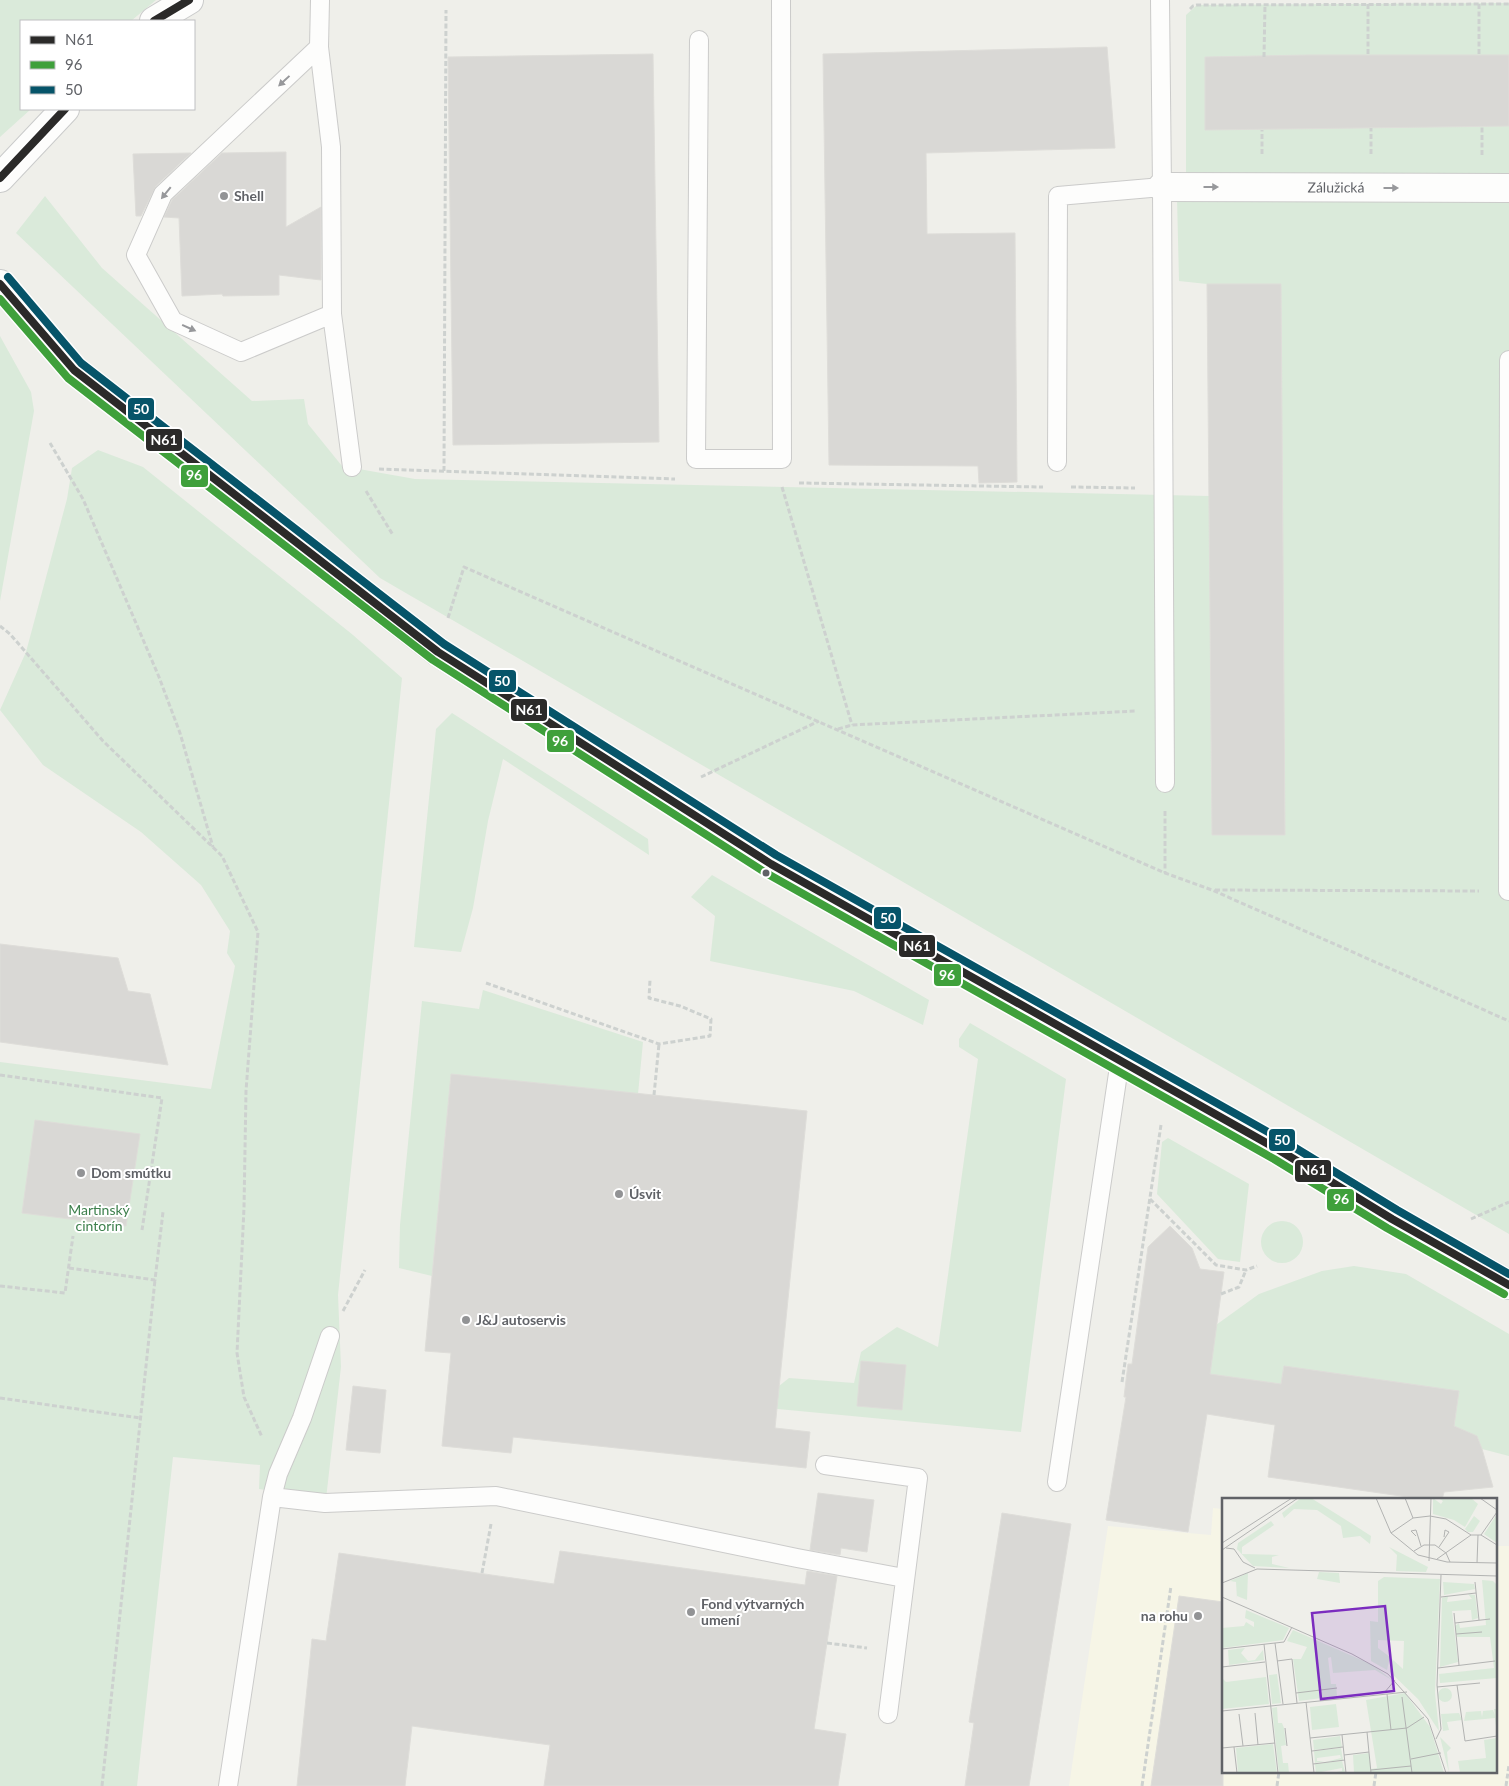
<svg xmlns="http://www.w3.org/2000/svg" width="1509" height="1786" viewBox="0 0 1509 1786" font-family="Lato,sans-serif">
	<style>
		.commercial { fill: #f6f5e6 }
		.green { fill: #daeada }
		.building { fill: #d9d8d5; stroke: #deddd9 }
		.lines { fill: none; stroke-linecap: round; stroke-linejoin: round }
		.lane-casing { stroke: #cbcbca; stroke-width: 20 }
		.street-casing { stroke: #cbcbca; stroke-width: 30 }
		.secondary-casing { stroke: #cacbcb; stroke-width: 30 }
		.path { stroke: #cdd1cf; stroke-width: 3; stroke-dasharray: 5 2.5; stroke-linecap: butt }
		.lane { stroke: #fdfdfc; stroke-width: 18 }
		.street { stroke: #fdfdfc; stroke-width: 28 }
		.secondary { stroke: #fdfdfc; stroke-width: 28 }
		.bus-1-casing { stroke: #fff; stroke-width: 11 }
		.bus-2-casing { stroke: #fff; stroke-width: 11 }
		.bus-3-casing { stroke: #fff; stroke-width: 11 }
		.bus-1 { stroke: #2b2a29; stroke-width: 8 }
		.bus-2 { stroke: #3fa03b; stroke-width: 8 }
		.bus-3 { stroke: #065469; stroke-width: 8 }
		.oneway { fill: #97989b }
		.poi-dot { fill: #929395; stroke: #fff; stroke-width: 2 }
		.bus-dot { fill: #606267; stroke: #fff; stroke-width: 2 }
		.labels { text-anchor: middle; stroke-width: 4; stroke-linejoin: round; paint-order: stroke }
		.street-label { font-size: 14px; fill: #606267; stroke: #fff }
		.poi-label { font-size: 14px; font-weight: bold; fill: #606267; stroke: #fff; text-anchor: start }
		.park-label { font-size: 14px; fill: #3e804d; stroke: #fff }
		.inset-road { fill: none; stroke: #b2b3b2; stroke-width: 1 }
		.view { fill: #7b2cbf; fill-opacity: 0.15; stroke: #7b2cbf; stroke-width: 2.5 }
		.inset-edge { fill: none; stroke: #606267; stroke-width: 2.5 }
		.line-badge { stroke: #fff; stroke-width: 2 }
		.badge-label { font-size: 14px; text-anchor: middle; font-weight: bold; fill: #fff }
	</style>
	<rect width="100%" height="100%" fill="#efefea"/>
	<!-- commercial -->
	<path class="commercial" d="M1213,1508L1223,1509V1772H1495V1546H1509V1786H1069L1108,1526L1211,1535Z"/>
	<!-- green -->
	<path class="green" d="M0,0H156L131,21H21V109H31L0,137Z
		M1509,3V181L1186,180V15L1197,5Z
		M1509,195V1234L380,578L16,233L45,196L102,268L252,401L304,399L308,424L342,466L415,479L1209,496L1212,834H1285L1281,284H1207L1179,281L1177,197Z
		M0,336L31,392L34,411L0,601Z
		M98,450L143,467L353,635L402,678L338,1295L341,1367L326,1499L259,1489L260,1465L173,1457L137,1786H0V1062L211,1089L235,966L227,953L230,931L201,885L141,832L43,765L0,710L26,652L67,499L72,468Z
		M452,713L648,839L649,855L503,759L488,821L473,908L461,952L414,947L436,729Z
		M712,875L929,1000L923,1025L854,991L710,961L715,916L691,897Z
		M483,990L643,1042L638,1094L451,1075L432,1276L399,1268L400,1225L422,1001L479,1009Z
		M970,1023L1066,1079L1021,1432L579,1390L604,1368L779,1386L789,1378L854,1383L861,1352L897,1327L938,1347L978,1059L959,1047V1039Z
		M1168,1138L1249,1184L1240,1262L1218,1259L1157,1194L1162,1142Z
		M1261 1242a21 21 0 1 1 42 0a21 21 0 1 1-42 0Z
		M1354,1266L1406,1274L1509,1334V1456L1482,1449L1478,1438L1454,1426L1459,1391L1284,1366L1281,1384L1210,1374L1216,1325L1259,1294L1322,1271Z"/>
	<!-- building -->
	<path class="building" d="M1107,47L1115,148L926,153L927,234L1015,233L1017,482L979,483L978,466L829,465L823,54Z
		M653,54L659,442L453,445L448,57Z
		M1308,55H1509V126L1205,130V57Z
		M286,152V227L321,207V280L279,275V295L223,296L222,294L182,296L179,218L164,217L172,200L222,153Z
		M191,153L156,186L141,216H136L133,154Z
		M1207,284H1281L1285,835H1212Z
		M0,944L118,958L128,991L150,994L168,1065L0,1042Z
		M451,1074L807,1111L775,1428L810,1432L806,1468L513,1437L511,1453L442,1446L451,1353L425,1351Z
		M35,1120L140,1134L126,1226L22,1213Z
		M1170,1226L1192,1248L1200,1269L1224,1272L1210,1374L1281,1384L1284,1366L1459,1391L1454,1426L1477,1436L1482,1449L1493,1487L1444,1492L1442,1500H1429L1268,1477L1275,1425L1207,1414L1188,1532L1106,1520L1126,1397H1124L1128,1364H1132L1148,1247Z
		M861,1361L906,1365L902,1410L857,1406Z
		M353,1386L386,1390L380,1453L346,1450Z
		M818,1493L874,1500L867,1552L841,1548L840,1555L810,1550Z
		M1002,1513L1071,1524L1029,1786H965L974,1723L969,1722Z
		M560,1551L805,1585L807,1571L837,1576L814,1729L846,1734L838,1786H544L550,1745L412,1726L405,1786H297L312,1639L326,1641L339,1553L554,1584Z
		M1179,1596L1223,1602V1786H1151Z"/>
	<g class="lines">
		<!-- lane casing -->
		<g class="lane-casing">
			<path id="lane" d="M320,0L319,47L331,147L332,314L352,467
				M699,40L696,459H782L781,0
				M319,47L163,194L136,255L173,321L241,352L332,314
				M1162,187L1165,783
				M1057,462L1058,196L1162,187L1160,0
				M1508,891L1509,360
				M825,1465L918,1478L888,1714
				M1057,1482L1120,1060
				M272,1497L325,1503L496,1496L797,1558L904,1578
				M228,1786L272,1497L278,1474L302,1418L330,1336"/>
		</g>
		<!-- street casing -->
		<g class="street-casing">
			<g id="street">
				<path id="s1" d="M1162,187L1509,188"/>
			</g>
		</g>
		<!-- secondary casing -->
		<g class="secondary-casing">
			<path id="secondary" d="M154,21L189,0
				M0,178L65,109
				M0,284L74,370L438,652L771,864L1279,1150L1392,1219L1509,1285"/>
		</g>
		<!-- path -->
		<path class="path" d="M1368,4V55
			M1479,4V55
			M1190,9L1193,6L1197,5L1509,4
			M1264,57L1265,5
			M1262,154V130
			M1371,154V128
			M1482,155V127
			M50,443L83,499L159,677L180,733L213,847
			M379,469L675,479
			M444,471L446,10
			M799,483L1043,487
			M782,487L852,725
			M1071,487L1135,488
			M366,491L393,535
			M448,618L464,567L1165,873L1212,890L1509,1021
			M0,626L10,634L103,741L222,856L258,932L246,1091L244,1208L237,1353L244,1397L262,1437
			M838,729L852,725L1136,711
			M701,777L819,721
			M1165,811V873
			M1215,890L1479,891
			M486,983L659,1044L710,1036L711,1019L680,1006L649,998L650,980
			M0,1075L162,1098L142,1230
			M654,1095L659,1044
			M1150,1199L1216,1265L1246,1270L1257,1266
			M1471,1219L1509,1202
			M69,1268L155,1280L163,1212
			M0,1286L65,1293L73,1236
			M1221,1294L1239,1287L1246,1270
			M343,1311L365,1270
			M1122,1382L1161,1125
			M0,1398L140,1418
			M482,1573L491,1524
			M827,1643L867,1648
			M102,1786L155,1280
			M1142,1786L1171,1586
			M1277,1786L1279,1772
			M1374,1786L1376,1772
			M1506,1786L1509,1765"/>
		<!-- lane -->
		<use href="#lane" class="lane"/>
		<!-- street -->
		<use href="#street" class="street"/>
		<!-- secondary -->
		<use href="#secondary" class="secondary"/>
		<!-- bus-1 casing -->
		<g class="bus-1-casing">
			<path id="bus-1" d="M154,21L189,0
				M0,178L65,109
				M0,284L74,370L438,652L771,864L1279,1150L1392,1219L1509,1285"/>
		</g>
		<!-- bus-2 casing -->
		<g class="bus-2-casing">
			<path id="bus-2" d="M0,299L68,378L433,660L766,873L1274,1159L1387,1228L1504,1294"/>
		</g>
		<!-- bus-3 casing -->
		<g class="bus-3-casing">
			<path id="bus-3" d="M8,277L81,363L444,644L776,855L1284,1141L1397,1210L1509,1274"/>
		</g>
		<!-- bus-1 -->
		<use href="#bus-1" class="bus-1"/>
		<!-- bus-2 -->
		<use href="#bus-2" class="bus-2"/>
		<!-- bus-3 -->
		<use href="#bus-3" class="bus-3"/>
	</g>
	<!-- one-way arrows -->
	<defs><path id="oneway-solid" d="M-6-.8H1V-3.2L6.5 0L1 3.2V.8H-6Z" transform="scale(1.25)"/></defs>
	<g class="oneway">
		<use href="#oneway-solid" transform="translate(284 81) rotate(137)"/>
		<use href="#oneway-solid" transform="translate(1211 187)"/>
		<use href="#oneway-solid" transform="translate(1391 188)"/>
		<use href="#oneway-solid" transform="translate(166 193) rotate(129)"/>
		<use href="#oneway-solid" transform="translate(189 328) rotate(24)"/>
	</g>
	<!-- markers -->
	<g class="poi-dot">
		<circle cx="224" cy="196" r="5"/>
		<circle cx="81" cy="1173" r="5"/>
		<circle cx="619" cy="1194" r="5"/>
		<circle cx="466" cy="1320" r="5"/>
		<circle cx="691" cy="1612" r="5"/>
		<circle cx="1198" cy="1616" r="5"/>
	</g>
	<circle class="bus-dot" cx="766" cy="873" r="4.5"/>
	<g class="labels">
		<!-- street labels -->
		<g class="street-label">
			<text dy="5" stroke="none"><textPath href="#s1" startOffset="174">Zálužická</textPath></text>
		</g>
		<!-- poi labels -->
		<g class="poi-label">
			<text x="234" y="201">Shell</text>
			<text x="91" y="1178">Dom smútku</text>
			<text x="629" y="1199">Úsvit</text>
			<text x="476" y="1325">J&amp;J autoservis</text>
			<text x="701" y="1609">Fond výtvarných<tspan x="701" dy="16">umení</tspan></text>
			<text x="1188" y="1621" text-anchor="end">na rohu</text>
		</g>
		<!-- park labels -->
		<g class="park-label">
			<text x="99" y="1215">Martinský<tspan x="99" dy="16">cintorín</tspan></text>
		</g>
	</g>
	<!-- overview -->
	<g transform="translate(1222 1498)">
		<rect width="275" height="275" fill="#efefea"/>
		<path d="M79,0H89L132,27L149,38L148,46L138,38L121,40L119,28L95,12L72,11L62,20L60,15ZM211,0L219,6L221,3L216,0H249L256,6L243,29L232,22L211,16ZM275,16V45L262,36ZM252,18L258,23L251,34H246L243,31ZM49,23L52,27L20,49V56L57,57L50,59V66L67,70L31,68L15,51L16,45ZM167,49L206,69L204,74L174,73L175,57ZM97,74L117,75L118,85L95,81ZM26,75L25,102L15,98V101L14,84L8,83ZM162,79L218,81L213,195L217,233L196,201L168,174L170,161L181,171L182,143L156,142V150L168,159L165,172L149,163L148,123L156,124V83ZM260,82L271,83L275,87V180L218,185L217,176L272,170L268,139H235L233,128L237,125L238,130L264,127ZM221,84L252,86L253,91L222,97ZM246,96L253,97L256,120L250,122L249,112L230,113L236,164L218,169L220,100L226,98L225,104L250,101ZM24,112L67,130L61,142L0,150V130L22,128L24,124L32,129V124L23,120ZM71,132L151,167L170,182L153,172L111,175L109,159L106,160L109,186H114L115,198L77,203L71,161H79L85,149L65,143ZM23,150L19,155L26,163L33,162L41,152L42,162L7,167L6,152ZM55,176L59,205L50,206L47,177ZM44,179L47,206L0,211V180L4,184ZM216 197a7 7 0 1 1 14 0a7 7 0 1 1-14 0ZM183,195L208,229L222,275H132L131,257L147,255L149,271L155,270L144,202ZM114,206L117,229L90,232L88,209ZM55,209L56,225H60L62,230L64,247L59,248L61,265H66L67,275H57L50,210ZM272,211H275V236L273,220L242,223L244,214L259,213L260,219L261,213L271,212L273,217ZM237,215L240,222L225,224L227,232L221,233L219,216ZM118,238L120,249L92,252L91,242ZM218,239L229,250L225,254L227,275ZM275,240V275H229L238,274L236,263L264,260L262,242ZM51,246L55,275L16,274L14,250ZM119,250L121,262L103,264L119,260L118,257L95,260V263H102L93,265L92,253ZM120,263L123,274L109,275L120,273V270L94,275L93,266Z" fill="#daeada"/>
		<path class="inset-road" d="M154,0L169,35L196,57L225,64L275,65M183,0L191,20M258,0L275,12M169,35L191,20L208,18L224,21L249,37M259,37L275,14M194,38L189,33L194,32L199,48M0,45L70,0M217,49L227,34L223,32L222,39M4,50L12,51L21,64L33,70M0,52L76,0M192,53L202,47H213L224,55L228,64M215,61L249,37H259L275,47M207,63L209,0M255,65L256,37M253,84L257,122M0,85L35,71L275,78M0,99L130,156L166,176L206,221L224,275M219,99L254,95M232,115L237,167M233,125L268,121M234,136L260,134M53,145L61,206M42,146L56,275M0,151L62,144L70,129M55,163L70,161L75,205M0,169L43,164M216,170L273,163M235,187L243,243L275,238M215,189L258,185M74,195L115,190M162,195L173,182M165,196L169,232M180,199L190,275M84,204L92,275M0,213L185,194M33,215L36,247M17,216L21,248M63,230L65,248M145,234L149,275M120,237L124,275M88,240L185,230L202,219M214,241L219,231L215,187L219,77M12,249L15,275M0,250L53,245M90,253L121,249M122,257L147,254M189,261L219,255M91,266L123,262M149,272L189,268"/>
		<path class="view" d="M163,108L172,193L99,201L90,115Z"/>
		<rect width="275" height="275" class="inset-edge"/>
	</g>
	<g class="line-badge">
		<rect x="127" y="397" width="28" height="24" rx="5" fill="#065469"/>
		<rect x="145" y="428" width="38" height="24" rx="5" fill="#2b2a29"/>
		<rect x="180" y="464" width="29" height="24" rx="5" fill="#3fa03b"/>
		<rect x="488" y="669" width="29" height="24" rx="5" fill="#065469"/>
		<rect x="510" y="698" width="38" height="24" rx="5" fill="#2b2a29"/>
		<rect x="546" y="729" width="29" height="24" rx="5" fill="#3fa03b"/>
		<rect x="873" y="906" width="29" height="24" rx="5" fill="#065469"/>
		<rect x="898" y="934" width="38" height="24" rx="5" fill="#2b2a29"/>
		<rect x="933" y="963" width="29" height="24" rx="5" fill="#3fa03b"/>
		<rect x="1268" y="1128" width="28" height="24" rx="5" fill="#065469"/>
		<rect x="1294" y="1159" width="38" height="24" rx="5" fill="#2b2a29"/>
		<rect x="1326" y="1188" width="29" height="24" rx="5" fill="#3fa03b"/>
	</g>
	<g class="badge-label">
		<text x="141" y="414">50</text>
		<text x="164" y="445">N61</text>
		<text x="194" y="480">96</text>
		<text x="502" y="686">50</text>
		<text x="529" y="715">N61</text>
		<text x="560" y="746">96</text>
		<text x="888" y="923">50</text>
		<text x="917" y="951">N61</text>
		<text x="947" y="980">96</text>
		<text x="1282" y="1145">50</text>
		<text x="1313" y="1175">N61</text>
		<text x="1341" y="1204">96</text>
	</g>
	<!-- legend -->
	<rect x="20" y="20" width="175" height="90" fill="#ffffff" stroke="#bfc0c2"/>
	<rect x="30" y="36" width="25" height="8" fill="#2b2a29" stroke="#bfc0c2"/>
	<text x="65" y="45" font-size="15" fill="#606267">N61</text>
	<rect x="30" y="61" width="25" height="8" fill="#3fa03b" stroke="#bfc0c2"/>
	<text x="65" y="70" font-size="15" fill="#606267">96</text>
	<rect x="30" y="86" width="25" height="8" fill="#065469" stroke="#bfc0c2"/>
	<text x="65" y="95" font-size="15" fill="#606267">50</text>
</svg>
